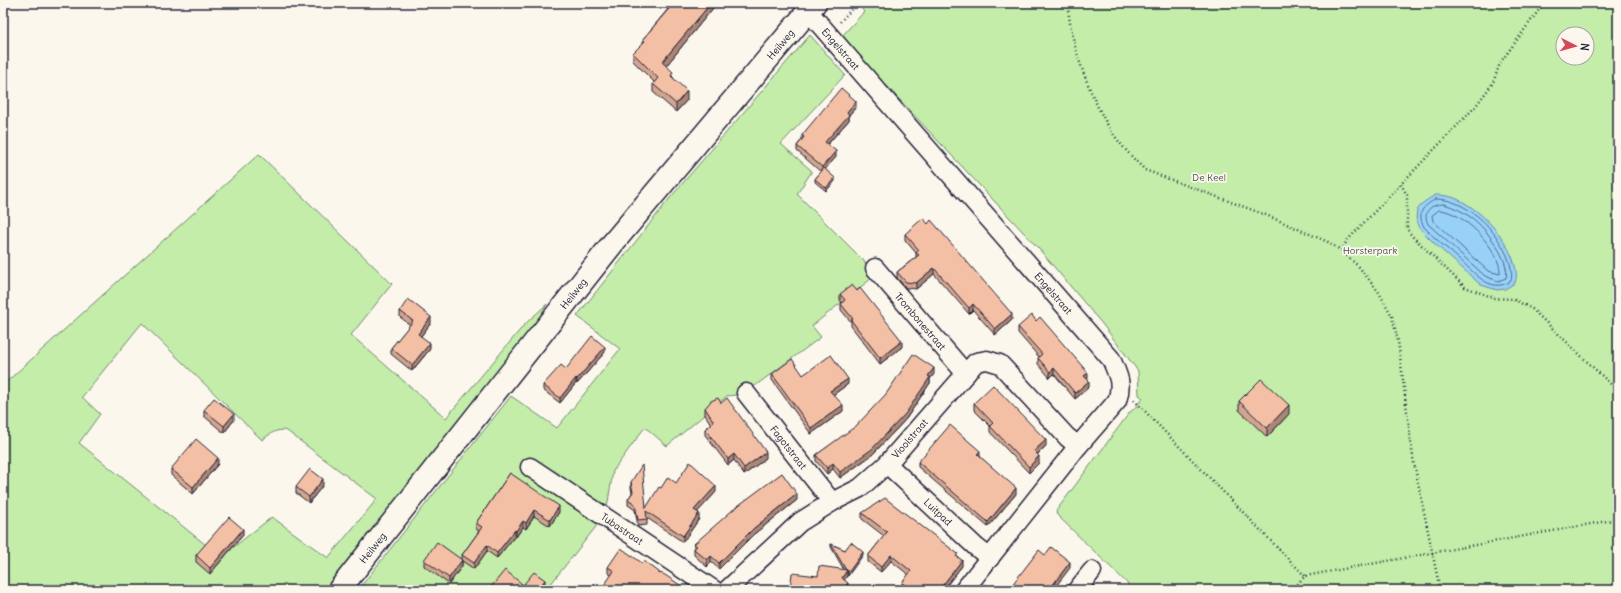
<svg xmlns="http://www.w3.org/2000/svg" width="1621" height="593" viewBox="0 0 1621 593" font-family="Delius,sans-serif">
	<style>
		.green { fill: #c3eda9; stroke: #728872; fill-rule: evenodd }
		.water { fill: #98d1f8; stroke: #698bac }
		.lines { fill: none; stroke-linecap: round; stroke-linejoin: round }
		.shore { stroke: #516887; stroke-width: 1 }
		.street-casing { stroke: #22223b; stroke-width: 21 }
		.secondary-casing { stroke: #22223b; stroke-width: 25 }
		.path { stroke: #22223b; stroke-width: 2.5; stroke-dasharray: 1 3; stroke-linecap: butt }
		.street { stroke: #fbf7ec; stroke-width: 18 }
		.secondary { stroke: #fbf7ec; stroke-width: 22 }
		.wall { fill: #d2a58e; stroke: #22223b }
		.shaded-wall { fill: #ab8674; stroke: #22223b }
		.building { fill: #f4c0a5; stroke: #22223b }
		.labels { text-anchor: middle; stroke-width: 3.5; stroke-linejoin: round; paint-order: stroke }
		.street-label { font-size: 10px; fill: #22223b; stroke: #fbf7ec }
		.park-label { font-size: 10px; fill: #4a5556; stroke: #fbf7ec }
	</style>
	<rect width="100%" height="100%" fill="#fbf7ec"/>
	<filter id="ink" filterUnits="userSpaceOnUse"><feTurbulence type="fractalNoise" baseFrequency=".025" numOctaves="2"/><feDisplacementMap in="SourceGraphic" scale="8" xChannelSelector="R" yChannelSelector="G"/><feConvolveMatrix kernelMatrix="1 2 1 2 8 2 1 2 1" color-interpolation-filters="sRGB"/></filter>
	<g filter="url(#ink)">
		<!-- green -->
		<path class="green" d="M858,3H1618V590H1134L1057,515L1056,511L1130,412L1135,408L1143,398L1139,395L1138,371L1103,325L1039,249L841,37L864,12ZM1563,34H1587V58H1563Z
			M810,35L845,75L781,144L812,171L797,194L864,261L872,278L812,326L821,337L744,394L727,396L667,446L645,427L613,471L606,514L546,590H358L511,396L557,428L620,349L577,316L670,198Z
			M259,154L392,284L351,335L446,418L525,324L547,304L533,328L328,590H3V385ZM142,323L262,440C270,434 277,428 287,431L377,499L328,558L272,517L221,557L79,443L100,414L82,397Z"/>
		<!-- water -->
		<path class="water" d="M1435,195C1443,195 1451,196 1459,200C1483,211 1512,243 1516,271C1517,274 1516,279 1515,283L1505,289L1497,290L1481,285L1435,244L1420,229L1416,218L1417,210L1424,202Z"/>
		<g class="lines">
			<!-- shore -->
			<path class="shore" d="M1436,199C1451,199 1464,206 1476,215C1492,227 1516,260 1511,281C1489,295 1474,271 1459,259C1447,248 1435,239 1424,227C1417,212 1422,207 1436,199Z
				M1444,204C1454,207 1464,212 1472,218C1486,228 1511,261 1506,278L1498,281L1485,276L1428,224C1422,211 1431,204 1444,204Z
				M1439,210C1462,210 1502,251 1500,274L1488,271L1433,221L1432,216Z"/>
			<!-- street casing -->
			<g class="street-casing">
				<g id="street">
					<path id="s1" d="M808,11L1111,359C1118,375 1123,383 1117,401L1078,446L964,590"/>
					<path id="s2" d="M875,268L966,374"/>
					<path id="s3" d="M746,393L832,502"/>
					<path id="s4" d="M887,464L976,547L990,558"/>
					<path id="s5" d="M530,467L714,590"/>
					<path id="s6" d="M727,590L800,522L832,502L860,488L887,464L976,362L987,360L1000,364L1067,437L1078,446"/>
					<path d="M1077,590L1092,571"/>
				</g>
			</g>
			<!-- secondary casing -->
			<g class="secondary-casing">
				<g id="secondary">
					<path id="s7" d="M339,590L613,243L815,3"/>
				</g>
			</g>
			<!-- path -->
			<path class="path" d="M1068,3C1069,42 1092,103 1114,135C1123,148 1134,159 1145,170L1266,215L1328,242L1342,251L1359,267L1378,291L1392,316L1398,341L1413,458L1440,590
				M840,22L857,3
				M1401,184L1407,195V229L1412,236L1465,287L1494,298L1513,299L1532,309L1618,391
				M1342,251L1346,242L1355,232L1475,107L1493,83L1500,63L1544,3
				M1134,400L1305,576
				M1292,590L1305,576L1618,519"/>
			<!-- street -->
			<use href="#street" class="street"/>
			<!-- secondary -->
			<use href="#secondary" class="secondary"/>
		</g>
		<!-- wall -->
		<path class="wall" d="M660,3H717L666,66L687,100L676,112L653,92V84L654,82L633,61V53L643,43V39L668,9Z
			M856,107L849,115V120L828,144L836,157L825,169L835,181L826,191L815,182V179L821,172L797,151V146L802,139V135Z
			M905,234L1012,320L995,335L973,310L969,314L934,274L916,289L906,288L897,278V272L916,257V253L905,240Z
			M840,294L902,347L880,364L851,326V322L841,310V304L842,303L840,300Z
			M400,311L431,323L421,336L430,349L412,371L391,354V348L410,325L400,317Z
			M1018,327L1088,379L1087,380L1089,387L1075,399L1054,374L1050,378L1038,364V358L1039,357L1018,333Z
			M605,352L577,384L576,383L560,403L543,390V385L566,369Z
			M772,374L803,375L848,384L833,395L843,411L811,434L772,380Z
			M934,374L930,379V383L906,419L872,455L840,478L833,469L827,474L816,461V455Z
			M1239,401L1289,414L1267,437L1239,410Z
			M721,403L766,458L744,475L734,460L728,465L705,435V429L711,424L705,415V408Z
			M974,403L1046,446L1037,455L1039,463L1029,473L990,432V426L974,410Z
			M204,410L234,420L224,433L204,416Z
			M980,456L1016,494L988,527L918,467V462Z
			M218,464L193,494L171,475V469Z
			M510,473L559,512L550,526L534,516L526,529L523,527L516,537L515,536L497,558L487,551L474,569L462,561V566L449,584L424,566V560L462,559V555L479,531L476,529V523Z
			M631,482L646,508L661,488L676,483L716,492L697,512L699,519L683,542L647,518V525L638,526L635,510L628,505V499L632,493L631,488Z
			M323,485L309,503L296,493V487Z
			M797,500L754,534L719,569L711,562L707,567L694,555V544Z
			M862,513L958,557L962,566L943,590H905L902,588V583L909,575L891,561L881,572L868,562V556L884,536L862,519Z
			M243,535L210,574L196,562V555Z
			M831,544L845,550L863,555L844,580L848,589L818,576L844,570L831,547Z
			M642,563L659,574L686,590L611,575L608,573V567Z
			M545,583L539,590H528L524,587V584Z"/>
		<!-- shaded-wall -->
		<path class="shaded-wall" d="M711,3H717L662,71V62Z
			M687,91V100L676,112V104Z
			M856,101V107L849,115V120L825,147V142L847,112Z
			M836,151V157L822,173V167Z
			M835,178V181L826,191V188Z
			M934,268V274L916,289V283Z
			M973,304V310L969,314V308Z
			M1012,314V320L995,335V329Z
			M431,317V323L418,340V334Z
			M902,341V347L880,364V358Z
			M430,343V349L412,371V365Z
			M605,347V352L577,384V379Z
			M934,368V374L930,379V383L906,419L872,455L840,478V472L928,376Z
			M1054,368V374L1050,378V372Z
			M1088,373V379L1084,382V376Z
			M576,378V383L560,403V398Z
			M848,379V384L830,397V391Z
			M1089,381V387L1075,399V393Z
			M843,405V411L811,434V428Z
			M1289,405V414L1267,437V428Z
			M234,414V420L224,433V426Z
			M1046,440V446L1034,457V451Z
			M980,451V457L977,454Z
			M766,452V458L744,475V468Z
			M734,454V460L728,465V459Z
			M1039,456V463L1029,473V467Z
			M218,458V464L193,494V487Z
			M833,463V469L827,474V468Z
			M323,479V485L309,503V497Z
			M716,486V492L694,516V510Z
			M1016,488V494L988,527V522Z
			M797,494V500L754,534L719,569V563L754,528Z
			M559,506V512L550,526V520Z
			M534,510V516L526,529V523Z
			M699,513V519L683,542V536Z
			M523,521V527L516,537V531Z
			M243,529V535L210,574V568Z
			M515,530V536L497,558V553Z
			M487,545V551L474,569V563Z
			M863,552V555L848,576V573Z
			M891,555V561L881,572V567Z
			M711,556V562L707,567V560Z
			M462,560V566L449,584V578Z
			M962,560V566L943,590H939Z
			M1070,562V568L1053,590H1049Z
			M847,570V576L842,584V578Z
			M545,580V583L539,590H537Z
			M848,583V589L846,586Z
			M522,584V590H516Z"/>
		<!-- building -->
		<path class="building" d="M670,3H711L662,62L673,72L671,76L687,91L676,104L653,84L658,78L633,53L645,41L643,39L672,5Z
			M841,88L856,101L847,112L849,115L825,142L836,151L822,167L797,146L804,137L802,135Z
			M824,168L835,178L826,188L815,179Z
			M923,218L928,224L931,220L1012,314L995,329L973,304L969,308L934,268L916,283L906,282L897,272L919,255L916,253L919,250L905,234Z
			M852,285L857,291L860,288L902,341L880,358L851,320L853,319L841,304L845,300L840,294Z
			M408,299L431,317L418,334L430,343L412,365L391,348L413,321L400,311Z
			M1032,315L1036,321L1040,317L1088,373L1084,376L1089,381L1075,393L1054,368L1050,372L1038,358L1042,354L1018,327Z
			M592,336L605,347L577,379L576,378L560,398L543,385L561,365L566,369Z
			M913,354L934,368L928,376L930,377L906,413L872,449L840,472L833,463L827,468L816,455L856,426L886,394Z
			M831,355L848,379L830,391L843,405L811,428L772,374L792,359L803,375Z
			M1261,379L1289,405L1267,428L1239,401Z
			M993,385L1046,440L1034,451L1039,456L1029,467L990,426L993,423L974,403Z
			M214,398L234,414L224,426L204,410Z
			M718,398L721,403L727,398L766,452L744,468L734,454L728,459L705,429L714,422L705,408L711,401Z
			M950,425L980,451L977,454L1016,488L988,522L918,462Z
			M196,439L218,458L193,487L171,469Z
			M690,462L716,486L694,510L699,513L683,536L646,511L647,519L638,520L635,504L628,499L633,492L631,482L642,465L646,508L659,487L661,488L668,477L676,483Z
			M310,469L323,479L309,497L296,487Z
			M510,473L559,506L550,520L534,510L526,523L523,521L516,531L515,530L497,553L487,545L474,563L462,555L482,527L476,523Z
			M782,473L797,494L754,528L719,563L711,556L707,560L694,549L697,546L694,544L735,508Z
			M885,498L958,554L956,556L962,560L939,590H912L902,583L911,571L891,555L881,567L868,556L887,532L862,513Z
			M229,517L243,529L210,568L196,555Z
			M437,542L462,560L449,578L424,560Z
			M851,542L863,552L848,573L847,570H846L831,544L845,550Z
			M1051,547L1070,562L1049,590H1008L1039,550L1045,555Z
			M621,548L642,563L644,561L659,572V574L660,573L665,575L686,589L685,590H601L614,571L608,567Z
			M819,566L847,570L842,578L848,583L846,586L850,590H790L792,573L818,576Z
			M505,570L522,584L516,590H493V589L491,587Z
			M534,572L545,580L537,590H532L524,584Z
			M984,584L992,590H979Z"/>
	</g>
	<g class="labels">
		<!-- street labels -->
		<g class="street-label">
			<text dy="4" stroke="none"><textPath href="#s7" startOffset="702">Heilweg</textPath></text>
			<text dy="4" stroke="none"><textPath href="#s1" startOffset="50">Engelstraat</textPath></text>
			<text dy="4" stroke="none"><textPath href="#s7" startOffset="378">Heilweg</textPath></text>
			<text dy="4" stroke="none"><textPath href="#s1" startOffset="374">Engelstraat</textPath></text>
			<text dy="4" stroke="none"><textPath href="#s2" startOffset="70">Trombonestraat</textPath></text>
			<text dy="4" stroke="none"><textPath href="#s6" startOffset="239">Vioolstraat</textPath></text>
			<text dy="4" stroke="none"><textPath href="#s3" startOffset="69">Fagotstraat</textPath></text>
			<text dy="4" stroke="none"><textPath href="#s4" startOffset="70">Luitpad</textPath></text>
			<text dy="4" stroke="none"><textPath href="#s5" startOffset="111">Tubastraat</textPath></text>
			<text dy="4" stroke="none"><textPath href="#s7" startOffset="54">Heilweg</textPath></text>
		</g>
		<!-- park labels -->
		<g class="park-label">
			<text x="1209" y="181">De Keel</text>
			<text x="1370" y="254">Horsterpark</text>
		</g>
	</g>
	<!-- margin -->
	<rect width="1621" height="593" fill="none" stroke="#fbf7ec" stroke-width="16"/>
	<rect x="8" y="8" width="1605" height="577" fill="none" stroke="#22223b" stroke-width="1.5" filter="url(#ink)"/>
	<!-- north arrow -->
	<g transform="translate(1575 46) rotate(96)"><circle r="19" fill="#fbf7ec" stroke="#a4a2a5"/>
	<path d="M0-3L7 15L0 10L-7 15Z" fill="#d1495b"/>
	<text y="-6" font-size="11" font-weight="bold" text-anchor="middle" fill="#22223b">N</text>
	</g>
</svg>
